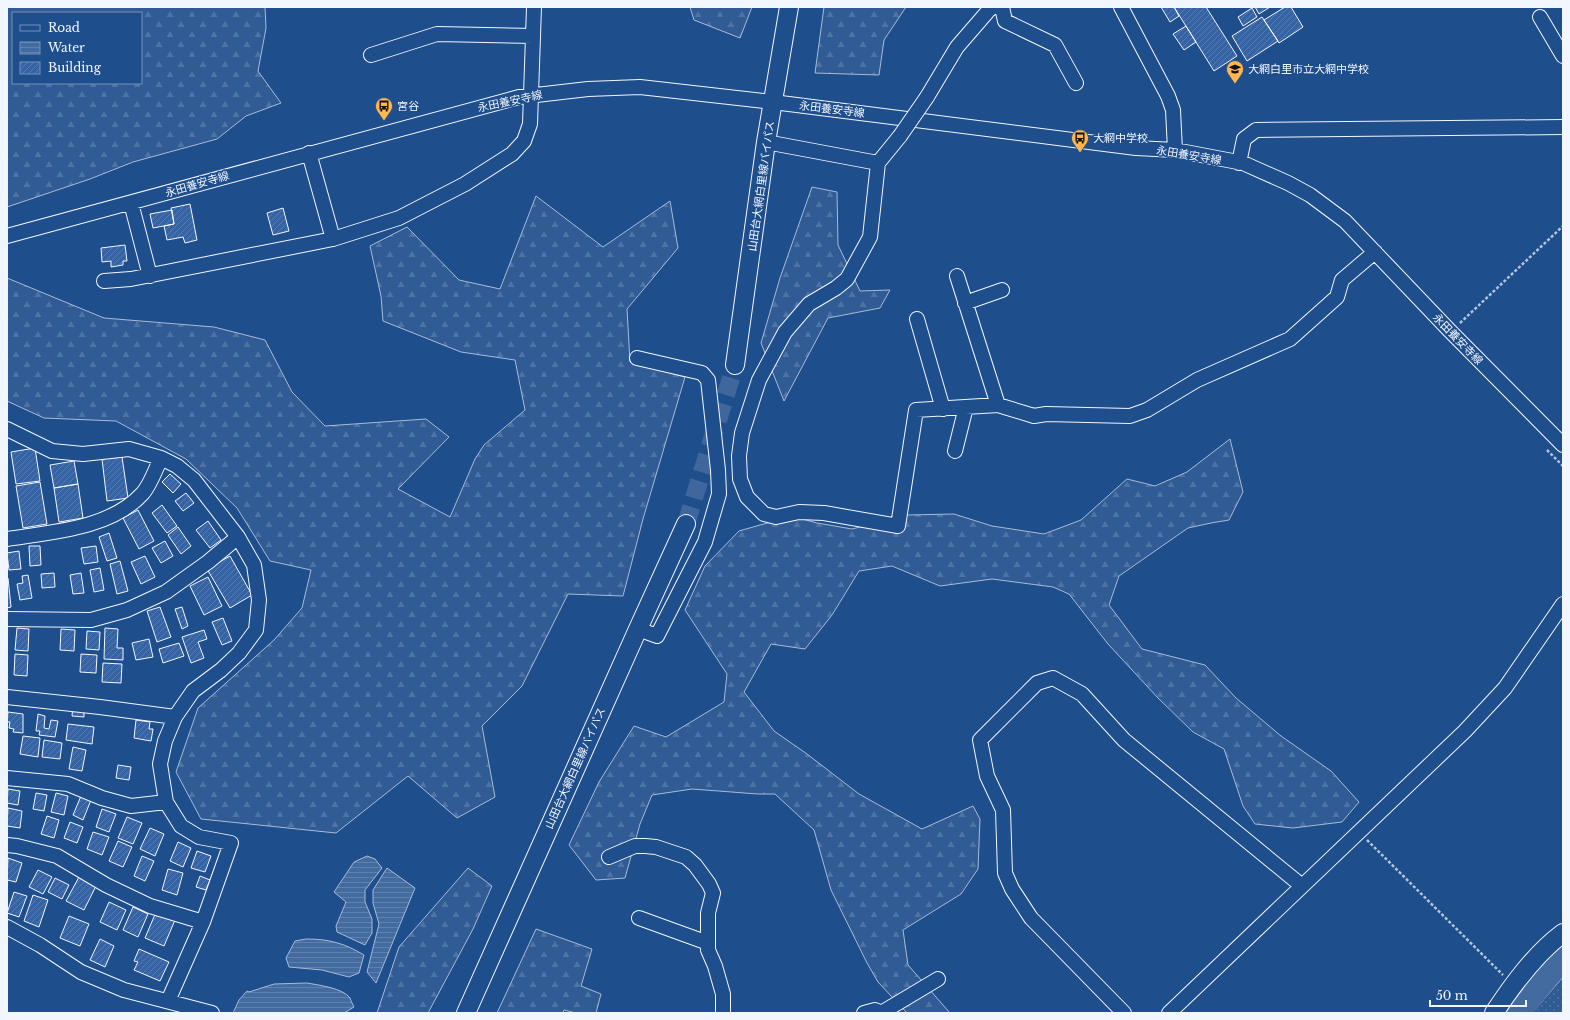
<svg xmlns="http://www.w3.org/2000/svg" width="1570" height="1020" viewBox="0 0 1570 1020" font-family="'Libre Baskerville','Noto Sans JP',serif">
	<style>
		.grass { fill: url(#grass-dots); stroke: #a8bbd7 }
		.forest { fill: url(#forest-firs); stroke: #a8bbd7; fill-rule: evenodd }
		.water { fill: url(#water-rules); stroke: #a8bbd7 }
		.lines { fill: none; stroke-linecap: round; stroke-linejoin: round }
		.river { stroke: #446ba0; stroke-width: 23 }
		.building { fill: url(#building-hatch); stroke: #f2f6ff }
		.major-tunnel { stroke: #3f679d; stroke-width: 18; stroke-dasharray: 18 9; stroke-linecap: butt }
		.minor-casing { stroke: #f2f6ff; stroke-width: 16 }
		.major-casing { stroke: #f2f6ff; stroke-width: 20 }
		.path { stroke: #b3c4dc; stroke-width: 2.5; stroke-dasharray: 3 2; stroke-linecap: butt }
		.minor { stroke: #1f4e8c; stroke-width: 14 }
		.major { stroke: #1f4e8c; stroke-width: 18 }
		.minor-bridge-casing { stroke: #f2f6ff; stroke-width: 16; stroke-linecap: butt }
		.minor-bridge { stroke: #1f4e8c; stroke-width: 14 }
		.labels { text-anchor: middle; stroke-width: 3; stroke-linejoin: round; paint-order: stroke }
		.poi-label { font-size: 11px; fill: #f2f6ff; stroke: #1f4e8c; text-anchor: start }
		.street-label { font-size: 11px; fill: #f2f6ff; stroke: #1f4e8c }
	</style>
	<defs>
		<pattern id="grass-dots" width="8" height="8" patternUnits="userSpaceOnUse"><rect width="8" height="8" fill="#305b95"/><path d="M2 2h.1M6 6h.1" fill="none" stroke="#4e73a5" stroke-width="1.8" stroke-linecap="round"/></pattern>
		<pattern id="forest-firs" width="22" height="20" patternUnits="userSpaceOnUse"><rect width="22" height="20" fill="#305b95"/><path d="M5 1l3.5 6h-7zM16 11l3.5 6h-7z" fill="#4e73a5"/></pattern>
		<pattern id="water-rules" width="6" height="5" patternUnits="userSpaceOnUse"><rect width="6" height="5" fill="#446ba0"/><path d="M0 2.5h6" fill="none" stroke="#5f81ae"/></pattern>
		<pattern id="building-hatch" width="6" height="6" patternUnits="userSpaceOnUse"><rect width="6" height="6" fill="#3563a3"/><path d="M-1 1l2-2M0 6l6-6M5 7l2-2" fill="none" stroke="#537ab1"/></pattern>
	</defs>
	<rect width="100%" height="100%" fill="#1f4e8c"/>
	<!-- grass -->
	<path class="grass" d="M1563,977V1013H1532Z"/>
	<!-- forest -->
	<path class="forest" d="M7,7H265L266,28L258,71L281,103L246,116L217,139L133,162L90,179L7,207ZM13,13H141V83H13Z
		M690,7H752L740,38L694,20Z
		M824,7H906L884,40L879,75L815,73Z
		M812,187L837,192L838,245L860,291L890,290L880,308L828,318L784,401L761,343L780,278Z
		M536,196L603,247L670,201L678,248L627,309L630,362L685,377L643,519L623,596L568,594L522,686L482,726L495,797L457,818L408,776L336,833L201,819L176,772L198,708L274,640L302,608L311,570L270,561L237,508L186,459L116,421L44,418L7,401V278L104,318L214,327L265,340L292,392L325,426L426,419L449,437L398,489L450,517L475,459L484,445L525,410L515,360L461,352L383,321L381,296L370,246L407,227L459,280L500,289Z
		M1230,439L1243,492L1229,520L1211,523L1188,528L1119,576L1109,605L1142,649L1205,665L1236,698L1281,736L1331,771L1359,802L1342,822L1293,828L1255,824L1243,806L1224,749L1193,732L1158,698L1108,644L1069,594L1053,587L992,579L940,586L892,566L859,571L832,615L805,649L771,644L744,692L774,731L807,754L859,794L922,829L973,806L980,819L978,869L961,894L903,930L908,965L950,1013H907L878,982L867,963L831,890L814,830L775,794H758L692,789L652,795L640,824L625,878L596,880L569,845L599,782L634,726L666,737L724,702L727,674L685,610L705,566L739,531L792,516L817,523L852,529L907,515L954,514L992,526L1044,534L1081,520L1127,479L1155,486L1187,472Z
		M468,868L492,886L473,929L428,1013H377L399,947Z
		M536,929L592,949L581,986L601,994L596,1013H576L564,1010L563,1013H497Z"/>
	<!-- water -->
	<path class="water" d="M367,856L375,859L382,868L365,890V902L372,919V933L365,945L337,932L336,926L346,902L334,892L354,862Z
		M387,868L415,888L376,983L367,972L379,924L373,903V890Z
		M306,939C329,939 344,943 364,955L359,973L349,977L322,970L289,967L286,958L295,941Z
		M307,983C318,985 343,988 350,998C351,1001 353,1005 354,1007L344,1013H233L239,1000L247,991L249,992L274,984Z"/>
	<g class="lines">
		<!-- river -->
		<path class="river" d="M1518,1013L1563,958"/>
	</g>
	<!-- building -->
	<path class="building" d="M1161,7H1174L1179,16L1170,22Z
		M1174,7H1206L1237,56L1214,71Z
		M1255,7H1270L1259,14Z
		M1285,7H1291L1303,27L1279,43L1264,20Z
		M1252,8L1257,17L1243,26L1238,17Z
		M1262,17L1278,41L1247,61L1232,36Z
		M1186,26L1196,42L1184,50L1173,34Z
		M190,204L197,240L185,243L183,237L167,240L164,226L174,224L171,208Z
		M283,208L289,231L273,235L267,213Z
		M172,210L174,224L153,228L150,214Z
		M125,245L127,261H123V265L111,267V261L102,262L101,248Z
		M35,448L40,481L16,484L11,452Z
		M122,457L128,498L107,501L102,459Z
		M74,461L78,484L54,488L50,465Z
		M170,474L181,484L173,493L162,482Z
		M40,482L47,524L23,528L16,486Z
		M78,484L83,518L59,522L54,488Z
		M186,493L194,503L183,511L175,501Z
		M162,505L177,526L167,533L152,513Z
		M138,510L154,541L139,549L123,518Z
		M208,521L221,540L210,548L196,530Z
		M178,527L191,546L181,554L168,535Z
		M109,533L117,558L107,561L99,537Z
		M165,541L173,556L161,563L152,548Z
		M29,546H40L41,565L30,566Z
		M96,546L98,562L84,564L81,548Z
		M19,551L21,569L9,570L7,553Z
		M145,556L155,577L141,584L131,562Z
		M230,556L252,595L230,608L207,569Z
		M120,561L128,591L117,594L110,564Z
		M100,568L104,590L94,592L90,570Z
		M54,573L55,587L42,588L41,574Z
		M81,573L84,593L73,594L70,575Z
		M28,575L32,598L20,600L17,584L23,583L22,576Z
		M208,577L222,606L204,615L190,586Z
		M7,578H8L11,607L7,608Z
		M160,607L171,637L157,642L147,611Z
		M182,607L188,626L182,629L175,609Z
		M223,618L232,641L222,645L212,622Z
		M17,628L29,629L28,651L15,650Z
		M105,628L118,629L117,648H123V660L104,659Z
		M61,629L75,630L74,651L60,650Z
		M204,630L207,639L198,642L204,658L191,663L182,637Z
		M87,631L100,632L99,650L86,649Z
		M149,639L153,657L136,660L132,643Z
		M179,643L184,656L163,663L159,649Z
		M15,654L28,655L27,676L14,675Z
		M81,654L97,655L96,673L80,672Z
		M103,663L122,664L121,683L102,682Z
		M73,705L84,706V717L72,716Z
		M8,712L23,714V733L13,732L14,729L9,728L10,722H7Z
		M38,714L45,716L44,728L49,729L51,720L58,721L55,737L39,735L40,731H36Z
		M136,720L150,722L149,729H153L151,741L134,738Z
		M68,724L94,727L92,744L66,740Z
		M23,736L40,738L38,757L20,754Z
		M44,740L62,743L60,759L42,757Z
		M73,747L86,750L82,771L69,769Z
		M118,765L131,767L129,780L116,778Z
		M8,789L20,791L18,805L7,803Z
		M36,793L47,795L44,811L33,809Z
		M56,793L68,796L64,815L51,812Z
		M81,796L91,800L83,820L73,815Z
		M8,808L22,811L20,828L7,826Z
		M102,809L116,814L109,832L96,827Z
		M47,816L59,820L54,838L41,834Z
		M127,817L142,823L133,844L118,838Z
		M70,822L83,827L77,843L64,838Z
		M150,828L164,834L155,856L140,849Z
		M93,832L109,837L102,855L87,849Z
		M118,841L132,847L123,867L109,861Z
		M178,842L191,848L183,867L170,861Z
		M197,851L211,856L205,872L191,868Z
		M142,856L154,861L145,881L134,876Z
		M8,858L22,863L16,882L7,880Z
		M168,869L183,873L177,895L162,890Z
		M38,870L52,877L43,894L29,887Z
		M200,876L210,880L206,890L196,887Z
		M79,877L96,886L84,910L66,901Z
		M55,878L69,885L62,899L48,892Z
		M14,892L27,896L19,917L7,913Z
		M33,895L48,900L39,927L24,921Z
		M109,902L126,910L117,930L100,922Z
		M133,907L148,914L138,937L123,930Z
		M156,912L175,920L164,946L145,938Z
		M69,916L89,924L80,946L60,938Z
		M100,939L114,946L105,967L90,960Z
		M139,949L169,962L160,981L134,970L138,962L134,961Z"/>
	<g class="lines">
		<!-- major-tunnel -->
		<path class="major-tunnel" d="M686,524L735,365"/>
		<!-- minor casing -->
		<g class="minor-casing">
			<path id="minor" d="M1002,7L1005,21L1055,45L1076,83
				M1121,7L1168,96L1173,110L1175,150
				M1540,17L1563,56
				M371,55L437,34L533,36
				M927,97L957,47L989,10L993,7
				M900,136L878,163L870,237L847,279L836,288L809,304L785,332L759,380L742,433L739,456L740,479L747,497L764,514L776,517L799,512L824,513L898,526L916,410L998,405L1034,416L1046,414L1130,416L1147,410L1197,380L1290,339L1337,297L1342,280L1375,252
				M766,142L878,163
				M309,153L333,239
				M1239,163L1244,139L1256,130L1563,127
				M131,203L150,276
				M7,236L519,97L588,89L640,87L773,102L1136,148L1175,150L1243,163L1288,183L1310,195L1345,221L1450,331L1563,445
				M957,276L998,405
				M104,281L131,279L333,239L399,218L465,184L512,154L524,141L530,124L534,7
				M965,303L1002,290
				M917,319L943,409
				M637,358L702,373L708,380L718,470L719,494L705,542L657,636L638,629
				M7,429L52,451L83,454L129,449L161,458L177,466L194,480L238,537L254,565L259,600L256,630L239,653L221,670L193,691L175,717L165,741L160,764L166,802L181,826L199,837L231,843L203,922L168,1001
				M955,451L966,407
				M7,539C51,532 110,529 142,494C150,486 156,468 161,458
				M7,619L91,620L127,610L166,592L208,562L238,537
				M7,697L100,707L175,717
				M7,778L68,784L102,798L131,806L166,802
				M7,845L17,846L57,856L106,885L150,906L203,922
				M609,857L635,846H645L656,847L686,857L695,865L709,884L713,893L708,913V950L715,966L723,994V1013
				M639,918L708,943
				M7,927L40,945L81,972L124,990L212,1013
				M864,1013L875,1010L882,1013
				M881,1013L938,979
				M1124,1013L1031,918L1012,889L1005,873L1003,810L987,776L980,740L1037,683L1053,678L1082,694L1124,740L1302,886
				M1169,1013L1465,731L1505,688L1563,604"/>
		</g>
		<!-- major casing -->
		<g class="major-casing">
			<path id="major" d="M735,365L766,142L789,7
				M466,1013L638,629L686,524
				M1494,1013C1513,984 1535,954 1563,933"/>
		</g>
		<!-- path -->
		<path class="path" d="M1460,323L1563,226
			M1547,450L1563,466
			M1367,840L1503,975"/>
		<!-- minor -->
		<use href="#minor" class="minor"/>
		<!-- major -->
		<use href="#major" class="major"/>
		<!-- minor-bridge casing -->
		<g class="minor-bridge-casing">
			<path id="minor-bridge" d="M900,136L927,97"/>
		</g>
		<!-- minor-bridge -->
		<use href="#minor-bridge" class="minor-bridge"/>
	</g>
	<!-- icons -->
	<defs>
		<g id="school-pin" transform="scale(0.9)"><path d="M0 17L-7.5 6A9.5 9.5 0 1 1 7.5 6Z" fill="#ffb74d" stroke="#1f4e8c"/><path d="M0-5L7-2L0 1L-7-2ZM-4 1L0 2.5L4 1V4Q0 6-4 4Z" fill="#111"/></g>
		<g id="bus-pin" transform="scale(0.9)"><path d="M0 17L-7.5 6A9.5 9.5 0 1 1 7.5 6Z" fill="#ffb74d" stroke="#1f4e8c"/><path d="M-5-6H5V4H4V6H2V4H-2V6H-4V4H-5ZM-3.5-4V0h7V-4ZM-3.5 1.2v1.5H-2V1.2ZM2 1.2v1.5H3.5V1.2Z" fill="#111"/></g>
	</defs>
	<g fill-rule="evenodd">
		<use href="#school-pin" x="1235" y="69"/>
		<use href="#bus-pin" x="384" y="106"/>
		<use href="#bus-pin" x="1080" y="138"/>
	</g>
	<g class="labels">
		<!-- poi labels -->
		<g class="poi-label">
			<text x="1248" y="73">大網白里市立大網中学校</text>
			<text x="397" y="110">宮谷</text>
			<text x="1093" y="142">大網中学校</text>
		</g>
		<!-- street labels -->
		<g class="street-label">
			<text transform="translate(510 101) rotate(-12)" y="4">永田養安寺線</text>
			<text transform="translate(832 109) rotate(7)" y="4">永田養安寺線</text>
			<text transform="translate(1189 155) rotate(9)" y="4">永田養安寺線</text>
			<text transform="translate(197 184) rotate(-16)" y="4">永田養安寺線</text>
			<text transform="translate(761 186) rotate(-82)" y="4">山田台大網白里線バイパス</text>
			<text transform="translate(1458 339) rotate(46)" y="4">永田養安寺線</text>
			<text transform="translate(575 768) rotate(-66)" y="4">山田台大網白里線バイパス</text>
		</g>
	</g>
	<!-- border -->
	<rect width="1570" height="1020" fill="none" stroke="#f2f6ff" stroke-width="16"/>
	<!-- legend -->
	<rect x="12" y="12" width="130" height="72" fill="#1f4e8c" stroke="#7391ba"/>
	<rect x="20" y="25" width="20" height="6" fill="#1f4e8c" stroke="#7391ba"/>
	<text x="48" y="32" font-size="12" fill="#f2f6ff">Road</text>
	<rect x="20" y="42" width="20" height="12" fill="url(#water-rules)" stroke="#7391ba"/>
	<text x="48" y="52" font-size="12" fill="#f2f6ff">Water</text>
	<rect x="20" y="62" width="20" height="12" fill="url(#building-hatch)" stroke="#7391ba"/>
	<text x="48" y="72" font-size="12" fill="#f2f6ff">Building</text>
	<!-- scale -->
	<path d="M1430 1000v6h96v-6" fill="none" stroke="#f2f6ff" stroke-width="2"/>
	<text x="1436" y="1000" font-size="12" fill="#f2f6ff" stroke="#1f4e8c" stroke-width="3" paint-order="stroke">50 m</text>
</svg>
